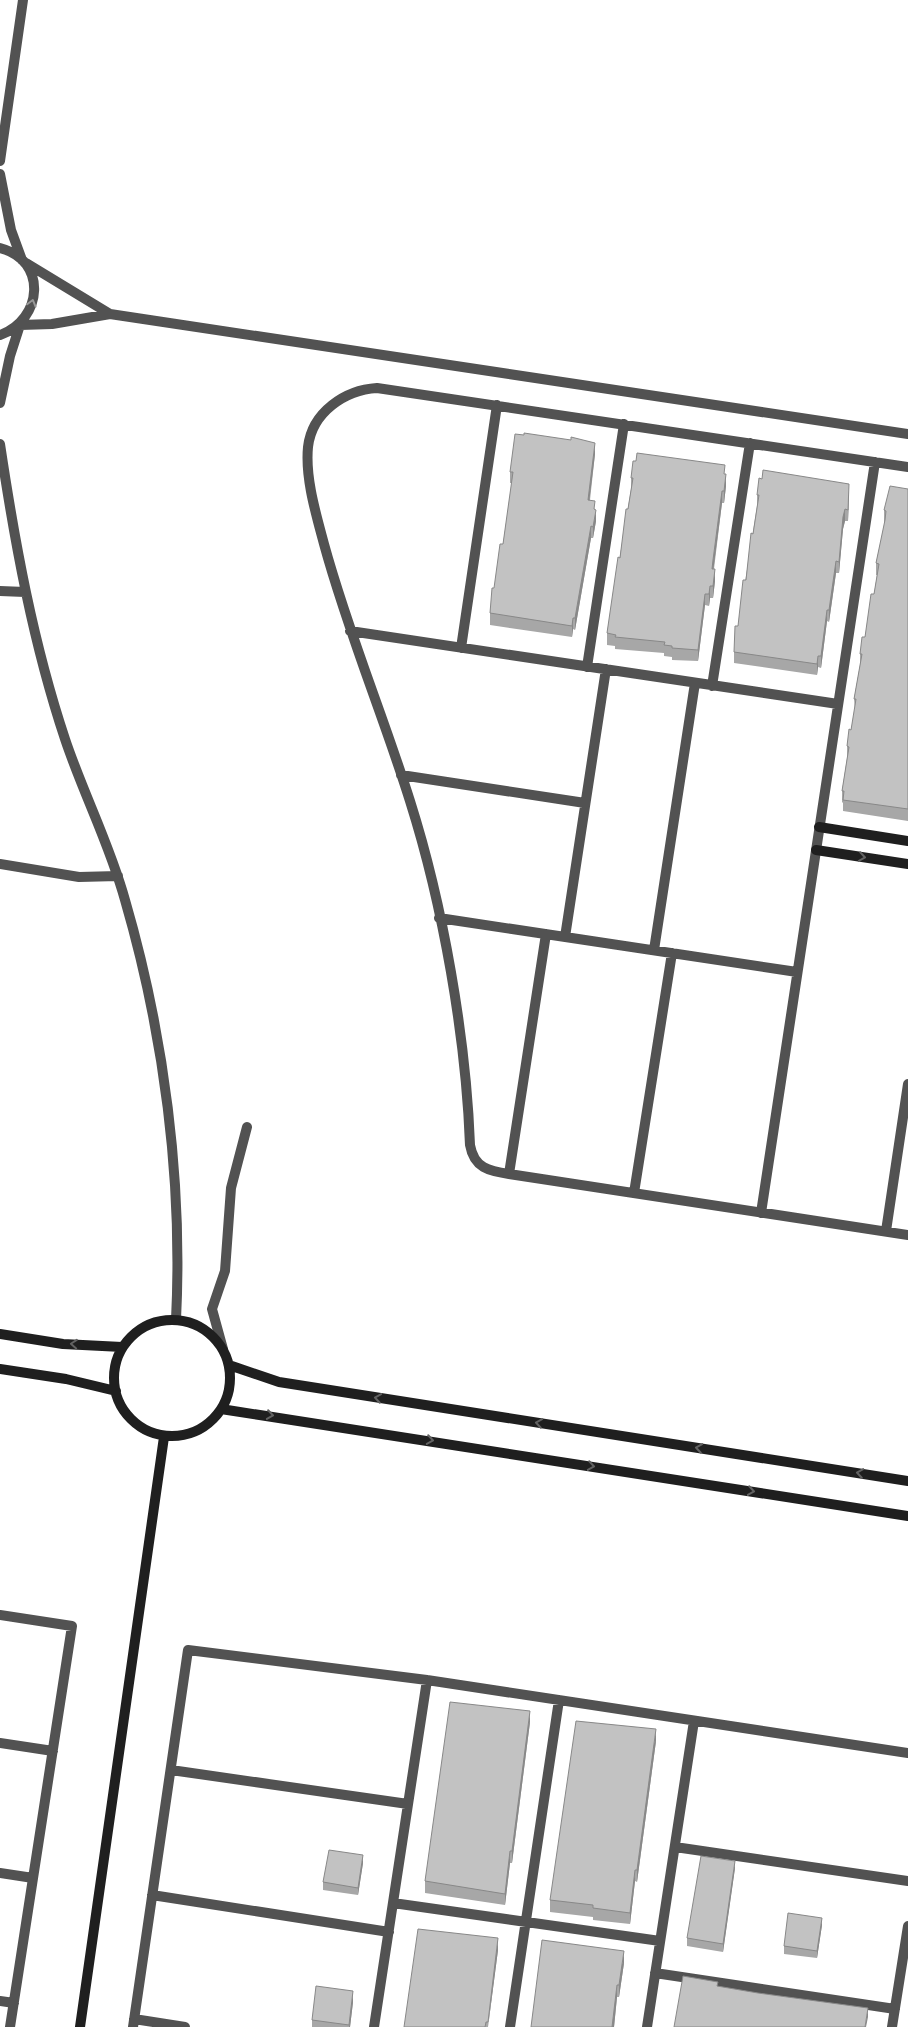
<svg xmlns="http://www.w3.org/2000/svg" width="908" height="2027" viewBox="0 0 908 2027" font-family="'Asap Condensed',sans-serif">
	<style>
		.lines { fill: none; stroke-linecap: round; stroke-linejoin: round }
		.street { stroke: #525252; stroke-width: 10 }
		.secondary { stroke: #1f1f1f; stroke-width: 10 }
		.wall { fill: #a7a7a7 }
		.shaded-wall { fill: #888 }
		.building { fill: #c2c2c2; stroke: #888 }
		.oneway { stroke: #979797 }
		.oneway2 { stroke: #626262 }
	</style>
	<rect width="100%" height="100%" fill="#fff"/>
	<g class="lines">
		<!-- street -->
		<path class="street" d="M0,161L23,0
			M0,174L11,230L22,260
			M0,248C48,260 43,320 0,335
			M26,263L110,314
			M0,403L10,356L20,325L52,324L110,314L908,434
			M0,444C15,544 33,643 65,739C83,793 110,845 125,900C164,1034 183,1180 176,1320
			M908,467L377,388C345,390 312,412 308,447C305,478 316,514 324,544C348,632 383,715 410,801C443,905 466,1037 470,1145C474,1168 489,1171 509,1174L908,1235
			M0,591L25,592
			M350,631L838,704
			M461,648L497,405
			M587,667L624,424
			M712,686L750,443
			M401,775L585,803
			M0,864L79,877L118,876
			M439,918L797,972
			M565,937L606,669
			M654,950L695,683
			M509,1174L546,934
			M634,1193L672,953
			M761,1213L875,462
			M886,1231L908,1084
			M223,1349L212,1309L225,1271L231,1188L247,1127
			M0,1615L72,1626L10,2027
			M0,1743L53,1751
			M171,1770L408,1804
			M675,1847L908,1881
			M0,1873L33,1878
			M152,1895L389,1932
			M393,1903L660,1941
			M655,1973L895,2009
			M0,2001L14,2003
			M134,2019L185,2027
			M133,2027L188,1650L427,1680L908,1753
			M374,2027L427,1680
			M510,2027L559,1700
			M647,2027L694,1721
			M892,2027L908,1926"/>
		<!-- secondary -->
		<path class="secondary" d="M819,827L908,841
			M816,850L908,864
			M114 1378a58 58 0 1 1 116 0a58 58 0 1 1-116 0Z
			M0,1334L63,1344L122,1347
			M229,1365L279,1382L908,1481
			M0,1369L66,1379L116,1391
			M221,1409L908,1516
			M80,2027L164,1437"/>
	</g>
	<!-- wall -->
	<path class="wall" d="M595,454L590,500L595,510L596,521L593,538H591L575,630L573,629L572,637L490,625V613L503,544L512,483H510V472Z
		M725,474L726,486L724,503H722L714,569L715,581L713,598H710L709,606L705,605L698,661L672,660V657L664,656V653L615,649V646L607,645V633L631,489V478Z
		M908,489V821L843,811V803L842,802V791L847,758V746L851,730L855,710L854,699L860,665V654L865,637L874,594L877,575H876V563L885,522H884V510Z
		M757,495H849L848,521H845L843,529L839,573H836L829,622L827,621L821,668L818,667L817,675L734,663V652L757,506Z
		M530,1722L512,1863H510L505,1905L425,1893V1881Z
		M656,1741L637,1882L635,1881L630,1924L593,1920V1917L550,1912V1900Z
		M363,1863L358,1895L323,1890V1882Z
		M735,1868L723,1952L687,1946V1938Z
		M822,1925L817,1958L784,1954V1946Z
		M498,1950L488,2027H404Z
		M624,1963L619,1997H617L614,2027H531Z
		M353,2002L350,2027H312V2020Z"/>
	<!-- shaded-wall -->
	<path class="shaded-wall" d="M595,443V454L588,511V500Z
		M726,474V486L724,503V491Z
		M849,484V495L848,521V510Z
		M722,491V503L713,572L712,569Z
		M845,509V521L843,529L839,573V562L843,517Z
		M596,510V521L593,538V527Z
		M591,526V538L575,630V618Z
		M836,561V573L829,622V610Z
		M715,569V581L713,598V586Z
		M710,586V598L709,606V594Z
		M705,594V605L698,661V650Z
		M827,610V621L821,668V656Z
		M573,618V629L572,637V626Z
		M818,656V667L817,675V664Z
		M530,1711V1722L512,1863V1851Z
		M656,1729V1741L637,1882V1870Z
		M510,1851V1863L505,1905V1894Z
		M363,1855V1863L358,1895V1888Z
		M735,1861V1868L723,1952V1944Z
		M635,1870V1881L630,1924V1913Z
		M822,1918V1925L817,1958V1951Z
		M498,1938V1950L488,2027Z
		M624,1951V1963L619,1997V1985Z
		M617,1985V1997L614,2027H612Z
		M353,1991V2002L350,2027H349Z
		M868,2008V2017L866,2027H865Z"/>
	<!-- building -->
	<path class="building" d="M524,433L571,440V437L595,443L588,500L595,501L594,509L596,510L593,527L591,526L575,618H573L572,626L490,613L492,588H494L500,544H503L513,472H510L515,434L524,435Z
		M637,453L725,465L724,474H726L724,491H722L713,560L712,569H715L713,586H710L709,594H705L698,650L672,648V646L664,645L665,642L615,637L616,635L607,633L618,557L620,558L626,509H628L633,478H631L633,461H636Z
		M763,470L849,484L848,510L845,509L843,517L839,562L836,561L829,610H827L821,656H818L817,664L734,652L735,626H738L743,580H746L751,533L753,534L759,495H757L759,478L762,479Z
		M890,486L908,489V809L843,800L844,791H842L849,747L847,746L849,729L851,730L856,699H854L862,654H860L862,637H865L871,594H874L879,564L876,563L885,520L886,511L884,510Z
		M450,1702L530,1711L512,1851H510L505,1894L425,1881Z
		M576,1721L656,1729L637,1870H635L630,1913L593,1908V1905L550,1900Z
		M329,1850L363,1855L358,1888L323,1882Z
		M701,1856L735,1861L723,1944L687,1938Z
		M788,1913L822,1918L817,1951L784,1946Z
		M418,1929L498,1938L488,2022H486L485,2027H404Z
		M542,1940L624,1951L619,1985H617L612,2027H531Z
		M683,1976L718,1982L717,1986L758,1993L868,2008L865,2027H674Z
		M316,1986L353,1991L349,2025L312,2020Z"/>
	<!-- one-way arrows -->
	<defs><path id="oneway-chevron" d="M-2-3.5L2.5 0L-2 3.5" fill="none" stroke-width="1.6" stroke-linecap="round" stroke-linejoin="round" transform="scale(1.25)"/></defs>
	<use class="oneway" href="#oneway-chevron" transform="translate(32 303) rotate(-75)"/>
	<g class="oneway2">
		<use href="#oneway-chevron" transform="translate(862 857) rotate(9)"/>
		<use href="#oneway-chevron" transform="translate(74 1344) rotate(-176)"/>
		<use href="#oneway-chevron" transform="translate(378 1398) rotate(-171)"/>
		<use href="#oneway-chevron" transform="translate(270 1415) rotate(8)"/>
		<use href="#oneway-chevron" transform="translate(539 1423) rotate(-171)"/>
		<use href="#oneway-chevron" transform="translate(430 1440) rotate(9)"/>
		<use href="#oneway-chevron" transform="translate(699 1448) rotate(-171)"/>
		<use href="#oneway-chevron" transform="translate(591 1466) rotate(9)"/>
		<use href="#oneway-chevron" transform="translate(860 1473) rotate(-171)"/>
		<use href="#oneway-chevron" transform="translate(751 1491) rotate(9)"/>
	</g>
</svg>
